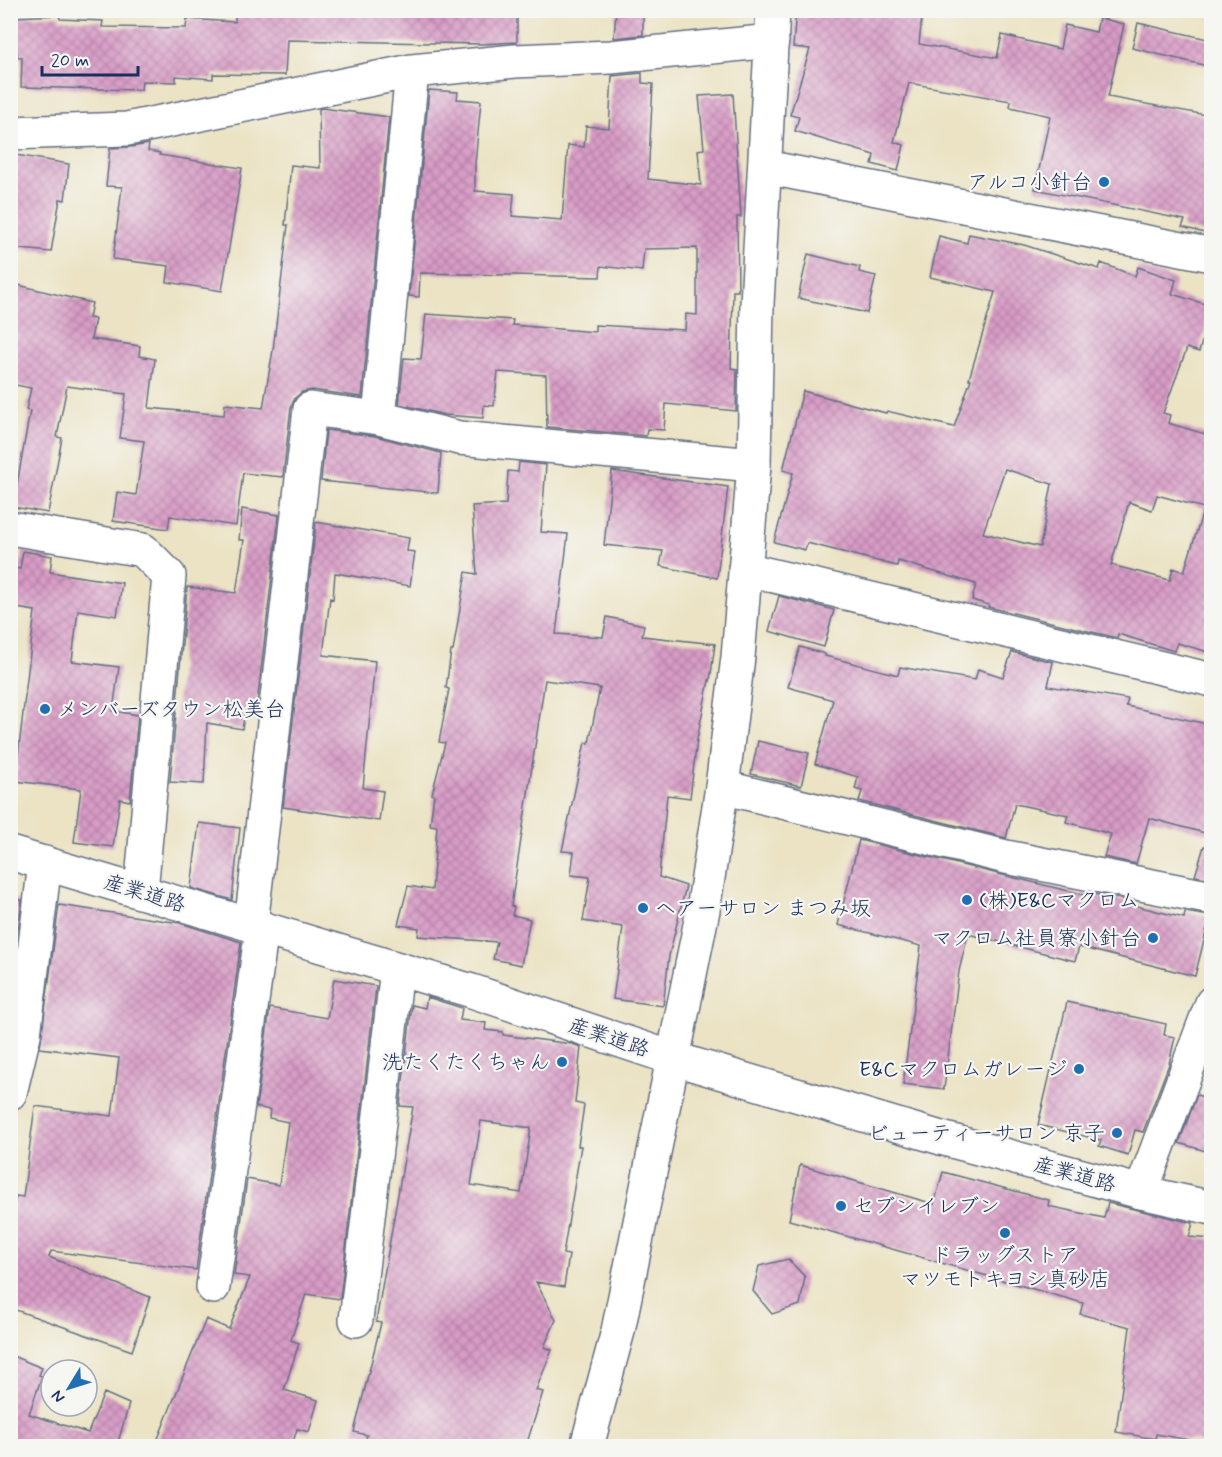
<svg xmlns="http://www.w3.org/2000/svg" width="1222" height="1457" viewBox="0 0 1222 1457" font-family="Mynerve,'Klee One',sans-serif">
	<style>
		.building { fill: url(#building-cross-hatch); fill-rule: evenodd }
		.lines { fill: none; stroke-linecap: round; stroke-linejoin: round }
		.minor-casing { stroke: #646e82; stroke-width: 36 }
		.tertiary-casing { stroke: #646e82; stroke-width: 36 }
		.minor { stroke: #fff; stroke-width: 33 }
		.tertiary { stroke: #fff; stroke-width: 33 }
		.poi-dot { fill: #1f6fb2; stroke: #f6f6f2; stroke-width: 2 }
		.labels { text-anchor: middle; stroke-width: 4.5; stroke-linejoin: round; paint-order: stroke }
		.poi-label { font-size: 21px; fill: #1b2f5e; stroke: #f6f6f2; text-anchor: end }
		.street-label { font-size: 21px; fill: #1b2f5e; stroke: #f6f6f2 }
	</style>
	<defs>
		<pattern id="building-cross-hatch" width="8" height="8" patternUnits="userSpaceOnUse" patternTransform="scale(1.5)"><rect width="8" height="8" fill="#d99cc6"/><path d="M0 0l8 8M0 8l8-8" fill="none" stroke="#af80a4"/></pattern>
	</defs>
	<rect width="100%" height="100%" fill="#f6f6f2"/>
	<filter id="ink" filterUnits="userSpaceOnUse"><feTurbulence type="fractalNoise" baseFrequency=".0167" numOctaves="2"/><feDisplacementMap in="SourceGraphic" scale="12" xChannelSelector="R" yChannelSelector="G"/><feConvolveMatrix kernelMatrix="1 2 1 2 8 2 1 2 1" color-interpolation-filters="sRGB"/></filter>
	<filter id="wash" filterUnits="userSpaceOnUse"><feTurbulence type="fractalNoise" baseFrequency=".008" numOctaves="4" result="noise"/><feDisplacementMap in="SourceGraphic" scale="24" xChannelSelector="R" yChannelSelector="G"/><feGaussianBlur stdDeviation="1.35" result="paint"/><feColorMatrix in="noise" values="0 0 0 0 0 0 0 0 0 0 0 0 0 0 0 0 0 1.4 0 .05"/><feComposite in="paint" operator="in"/></filter>
	<g filter="url(#wash)">
		<rect width="100%" height="100%" fill="#ebe3c4"/>
		<g id="blocks">
			<!-- building -->
			<path class="building" d="M235,10H517V42L481,44L287,40L285,75L213,74V79L176,76V82L142,81L141,90L21,87L22,57H17L15,17L59,15L60,19L103,21L102,27L186,28L187,19L235,22Z
				M616,10H643V35L614,38Z
				M796,10L848,15L881,12L922,17L919,44L997,58L1002,35L1060,49L1065,25L1096,32L1099,18L1124,24L1108,97L1212,116L1210,152L1212,153V235L1182,227L1185,220L1035,189L1050,116L1010,107L1011,101L909,83L894,142L904,145L898,171L872,164L874,155L795,131L799,117L790,115L810,49L793,47Z
				M1138,23L1212,40V67L1132,48Z
				M642,73V83L653,84L648,179L701,185L698,150L704,149L699,96L733,94L741,217H737L738,291H733L731,368L737,369L736,411L666,404L664,430L647,429L646,436L547,427L546,375L498,372L494,406L484,405L483,418L445,415L399,404L404,358L421,359L426,314L513,320L512,325L595,332V325L685,330L686,314L697,315V248L644,249L642,271L601,266L600,277L420,273L419,297L409,296L429,90L458,92L457,99L481,101L475,164V191L514,194L512,216L562,220L568,145L584,147L586,126L609,128L612,76Z
				M322,108L389,117L362,397L312,390L302,392L295,398L291,407L283,477L243,473L236,526L170,516L168,529L113,521L117,492L136,495L144,441L120,438L126,394L67,386L57,437L62,438L48,513L13,507L30,411L26,410L31,388L10,384V283L92,303L89,318L95,319L91,339L140,346L139,356L155,359L149,408L224,415L225,404L263,408L273,350L288,225H285L291,165L320,168L319,109Z
				M149,144L148,151L160,153L159,155L242,168L222,291L167,282L169,266L113,259L122,187L106,186L110,148L131,147Z
				M10,154L69,164L65,200L60,199L51,252L10,248Z
				M969,234L1024,245L1099,269L1101,263L1135,276L1138,267L1176,280L1172,294L1212,306L1199,352L1187,348L1163,413L1170,415L1168,423L1212,436V653L1177,643L1174,651L1118,634L1117,638L988,607L989,605L972,600L976,584L898,561L897,566L807,543L805,550L774,542L793,473L783,470L803,391L886,413L887,411L954,427L971,379H969L995,292L930,277L939,236L967,243ZM1005,469L1052,484L1040,547L983,533ZM1157,495L1204,508L1184,572L1173,568L1170,580L1111,565L1129,502L1152,510Z
				M808,254L860,267L859,272L876,276L867,313L798,298Z
				M326,430L375,436L441,453L438,493L321,481Z
				M519,462L546,465L541,532L568,534L556,634L603,637L607,617L644,625L642,636L715,644L710,681L709,680L697,739L690,798L667,795L659,877L686,886L669,956L663,1006L613,999L623,927L583,921L590,877L571,875L574,852L562,851L585,742L589,743L600,688L545,680L511,906L514,907L512,915L530,919L521,965L493,959L497,942L418,936L419,928L398,925L408,886L432,890L437,826L430,825L434,795L432,794L445,743L439,742L449,689L446,688L451,651H453L466,572L477,574L472,506L506,504L508,471L518,472Z
				M612,471L728,487L717,578L660,566L663,551L604,545Z
				M242,509L279,515L256,713L245,711L242,729L207,723L204,784L170,782L187,587L236,593L244,540H239Z
				M316,522L409,538L407,551L415,552L410,586L335,573L333,599L330,598L323,655L375,661L363,788L383,791L379,821L283,807Z
				M23,551L52,556L50,572L122,583L117,616L78,610L72,661L119,667L113,711L138,715L130,801L120,799L113,847L74,842L81,789L15,781L35,611L10,607V567L20,569Z
				M779,596L834,610L824,647L769,631Z
				M800,647L825,654V656L898,675L900,667L975,680L978,669L1003,677L1012,652L1053,662L1048,686L1128,699L1126,706L1212,725V835L1149,818L1136,864L1104,857L1111,834L1066,822L1068,815L1015,804L1006,838L859,801L862,791L855,789L858,777L815,764L833,700L788,687Z
				M758,741L809,753L801,786L751,774Z
				M199,823L240,828L232,900L191,888Z
				M859,840L1093,897L1094,894L1126,900L1125,903L1184,918L1185,912L1210,916L1195,976L1079,947L1075,961L968,934L959,971L944,1089L903,1084L921,946L838,925Z
				M1204,846L1212,847V879L1195,876Z
				M10,899L22,900L10,991Z
				M59,905L180,923L241,942L196,1270L51,1251L49,1257L150,1297L132,1351L10,1308V1228L16,1196L23,1197L35,1106L112,1116L119,1058L40,1048Z
				M334,979L376,986L340,1299L306,1294L291,1340L299,1343L284,1390L318,1400L309,1432L297,1429L292,1446H155L206,1319L229,1329L250,1277L234,1275L247,1179L279,1185L288,1122L269,1118L270,1110L256,1107L270,1008L327,1018Z
				M427,997L462,1008L460,1020L486,1023L485,1030L503,1032V1035L572,1044L581,1047L575,1103L584,1105L578,1146H581L563,1254L569,1255L564,1287L536,1282L556,1320L544,1347L552,1350L536,1390L543,1392L526,1446H364L367,1435L354,1432L381,1323L376,1322L413,1107L400,1106L412,1005L425,1008ZM481,1121L531,1128L521,1193L471,1185Z
				M1067,1002L1166,1024L1164,1035L1175,1037L1169,1064L1143,1132L1135,1130L1128,1155L1099,1146L1101,1140L1038,1125Z
				M1197,1095L1212,1100V1153L1179,1143Z
				M800,1165L934,1204L943,1172L1049,1200L1048,1206L1104,1218L1108,1203L1193,1223L1189,1237L1212,1239V1444L1156,1434L1155,1439L1116,1432L1130,1327L1080,1314L1083,1303L789,1220Z
				M788,1259L805,1277L800,1305L772,1314L753,1291L759,1266Z
				M10,1355L42,1368L39,1375L42,1376L29,1414L88,1433L104,1393L129,1404L117,1446H10Z"/>
		</g>
	</g>
	<g filter="url(#ink)">
		<use href="#blocks" fill-opacity="0" stroke="#646e82" stroke-width="1.5"/>
		<g class="lines">
			<!-- minor casing -->
			<g class="minor-casing">
				<path id="minor" d="M10,133L127,129L412,71L515,61L611,57L772,41
					M765,167L1212,255
					M379,418L412,71
					M10,528L143,550L169,576L141,892
					M745,569L1212,680
					M722,787L1006,857L1212,898
					M251,925L310,409L379,418L459,438L754,465
					M10,1093L24,1035L45,863
					M1141,1192L1212,1003
					M213,1287L262,928
					M356,1320L397,969"/>
			</g>
			<!-- tertiary casing -->
			<g class="tertiary-casing">
				<path id="tertiary" d="M10,853L472,991L672,1058L941,1138L1141,1192L1212,1208
					M587,1446L618,1331L703,910L722,787L738,657L754,465L757,304L773,10"/>
			</g>
			<!-- minor -->
			<use href="#minor" class="minor"/>
			<!-- tertiary -->
			<use href="#tertiary" class="tertiary"/>
		</g>
	</g>
	<!-- markers -->
	<g class="poi-dot">
		<circle cx="1104" cy="182" r="6"/>
		<circle cx="45" cy="709" r="6"/>
		<circle cx="967" cy="900" r="6"/>
		<circle cx="643" cy="908" r="6"/>
		<circle cx="1153" cy="938" r="6"/>
		<circle cx="562" cy="1062" r="6"/>
		<circle cx="1079" cy="1069" r="6"/>
		<circle cx="1117" cy="1133" r="6"/>
		<circle cx="841" cy="1206" r="6"/>
		<circle cx="1005" cy="1233" r="6"/>
	</g>
	<g class="labels">
		<!-- poi labels -->
		<g class="poi-label">
			<text x="1092" y="189">アルコ小針台</text>
			<text x="57" y="716" text-anchor="start">メンバーズタウン松美台</text>
			<text x="979" y="907" text-anchor="start">(株)E&amp;Cマクロム</text>
			<text x="655" y="915" text-anchor="start">ヘアーサロン まつみ坂</text>
			<text x="1141" y="945">マクロム社員寮小針台</text>
			<text x="550" y="1069">洗たくたくちゃん</text>
			<text x="1067" y="1076">E&amp;Cマクロムガレージ</text>
			<text x="1105" y="1140">ビューティーサロン 京子</text>
			<text x="853" y="1213" text-anchor="start">セブンイレブン</text>
			<text x="1005" y="1262" text-anchor="middle">ドラッグストア<tspan x="1005" dy="24">マツモトキヨシ真砂店</tspan></text>
		</g>
		<!-- street labels -->
		<g class="street-label">
			<text transform="translate(145 893) rotate(17)" y="7">産業道路</text>
			<text transform="translate(609 1037) rotate(18)" y="7">産業道路</text>
			<text transform="translate(1075 1174) rotate(15)" y="7">産業道路</text>
		</g>
	</g>
	<!-- margin -->
	<rect width="1222" height="1457" fill="none" stroke="#f6f6f2" stroke-width="36"/>
	<!-- north arrow -->
	<g transform="translate(69 1388) rotate(232)"><circle r="28" fill="#f6f6f2" stroke="#9ea6b7" stroke-width="1.5"/>
	<path d="M0-4.5L10 22L0 15L-10 22Z" fill="#1f6fb2"/>
	<text y="-9" font-size="16" font-weight="bold" text-anchor="middle" fill="#1b2f5e">N</text>
	</g>
	<!-- scale -->
	<path d="M42 66v9h96v-9" fill="none" stroke="#1b2f5e" stroke-width="3"/>
	<text x="51" y="66" font-size="18" fill="#1b2f5e" stroke="#f6f6f2" stroke-width="4.5" paint-order="stroke">20 m</text>
</svg>
